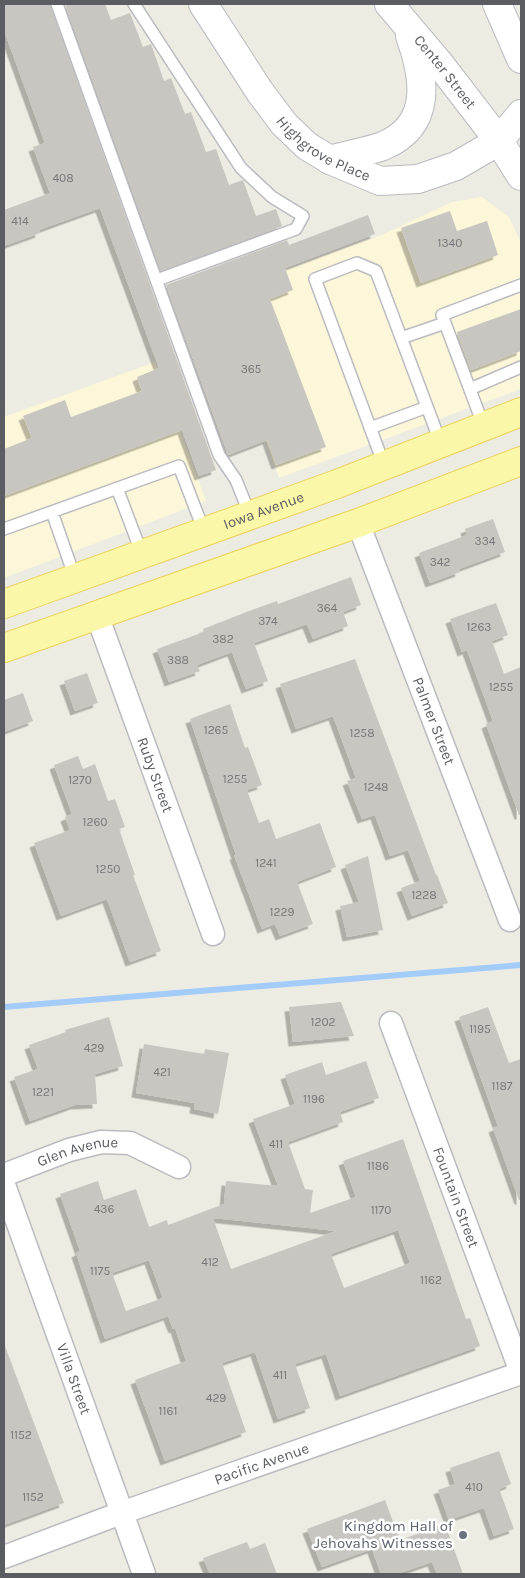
<svg xmlns="http://www.w3.org/2000/svg" width="525" height="1578" viewBox="0 0 525 1578" font-family="Karla,sans-serif">
	<style>
		.commercial { fill: #fcf7d8 }
		.lines { fill: none; stroke-linecap: round; stroke-linejoin: round }
		.stream { stroke: #a4ccfb; stroke-width: 6 }
		.building { fill: #c8c6c0; fill-rule: evenodd; filter: url(#shadow) }
		.service-casing { stroke: #babbc1; stroke-width: 14 }
		.minor-casing { stroke: #babbc1; stroke-width: 25 }
		.tertiary-casing { stroke: #babbc1; stroke-width: 30 }
		.secondary-casing { stroke: #b8bac0; stroke-width: 30 }
		.primary-casing { stroke: #ebd25d; stroke-width: 30 }
		.service { stroke: #fff; stroke-width: 11 }
		.minor { stroke: #fff; stroke-width: 22 }
		.tertiary { stroke: #fff; stroke-width: 28 }
		.secondary { stroke: #fff; stroke-width: 28 }
		.primary { stroke: #fbf7a9; stroke-width: 28 }
		.worship-dot { fill: #6b7280; stroke: #fff; stroke-width: 2 }
		.labels { text-anchor: middle; stroke-width: 5; stroke-linejoin: round; paint-order: stroke }
		.number-label { font-size: 12px; fill: #76777a }
		.street-label { font-size: 15px; fill: #5b5d63; stroke: #fff }
		.worship-label { font-size: 15px; fill: #5b616d; stroke: #fff; text-anchor: end }
	</style>
	<defs>
		<filter id="shadow"><feDropShadow dx="-4.5" dy="4.5" stdDeviation="0" flood-color="#0004"/></filter>
	</defs>
	<rect width="100%" height="100%" fill="#edece2"/>
	<!-- commercial -->
	<path class="commercial" d="M482,197L509,217L521,243V389L279,478L214,296L382,235L452,202Z
		M155,362L206,501L4,578V417Z"/>
	<g class="lines">
		<!-- stream -->
		<path class="stream" d="M4,1007L521,965"/>
	</g>
	<!-- building -->
	<path class="building" d="M4,4H50L216,470L199,476L182,430L4,496V449L32,438L23,416L65,400L71,417L142,391L137,377L159,368L100,208L39,230L40,233L4,246V210L50,193L33,147L45,143L4,30Z
		M65,4H105L111,20L130,13L143,47L151,44L164,81L171,78L185,114L191,112L206,152L216,149L229,185L243,180L256,216L276,209L282,226L161,271Z
		M450,211L457,231L487,221L498,255L421,283L401,228Z
		M368,215L375,234L285,268L293,290L270,299L326,447L276,465L267,440L228,455L166,285L287,240L289,245Z
		M521,309V351L471,370L457,332Z
		M493,519L505,552L459,569L460,572L430,583L419,553L467,535L465,529Z
		M351,577L361,605L343,612L348,626L313,639L307,624L254,643L268,681L246,689L232,652L197,665L200,671L169,682L157,649L204,632L203,629L249,611L277,601L278,604Z
		M496,603L508,635L492,641L504,674L521,667V815H519L486,724L493,721L467,650L462,652L450,619Z
		M355,659L436,875H437L448,903L412,916L401,888L420,881L408,850L390,856L375,815L362,819L347,781L356,778L333,716L296,729L280,684Z
		M87,673L98,703L75,711L64,681Z
		M23,693L33,721L4,732V700Z
		M230,704L245,748L248,747L262,785L247,790L259,823L269,819L276,839L320,823L336,867L297,882L313,924L280,936L275,924L262,929L234,855H236L190,719Z
		M78,756L83,769L95,764L108,801L115,799L125,827L119,829L135,875H133L161,951L130,962L107,899L61,916L34,843L70,830L65,817L72,814L54,765Z
		M368,856L383,930L347,937L340,906L359,902L345,865Z
		M341,1002L354,1036L293,1042L289,1007Z
		M488,1007L509,1063L521,1059V1200H519L493,1128L498,1126L459,1017Z
		M109,1017L123,1066L95,1074L97,1104L75,1105L30,1121L14,1077L38,1069L29,1045L66,1032L65,1030Z
		M144,1044L204,1054L205,1049L229,1053L218,1114L194,1109L195,1103L136,1093Z
		M366,1061L379,1098L340,1112L343,1122L288,1142L305,1189L313,1190L310,1213L356,1197L343,1161L403,1139L466,1319L470,1318L480,1346L340,1396L326,1354L295,1364L310,1408L278,1419L255,1352L222,1363L246,1432L165,1461L135,1380L186,1361L175,1328L173,1329L168,1316L105,1339L76,1253L80,1251L60,1194L98,1181L104,1200L136,1189L149,1227L167,1220L168,1225L224,1204L226,1181L278,1186L253,1119L295,1104L285,1075L322,1062L326,1075ZM213,1218L309,1228L336,1231L231,1269ZM398,1230L410,1263L344,1288L331,1254ZM149,1260L163,1298L126,1311L112,1273Z
		M4,1346H5L64,1503L4,1525Z
		M499,1451L511,1484L499,1489L514,1529L494,1536L484,1508L449,1520L438,1490L455,1484L450,1468Z
		M385,1500L400,1540L445,1524L463,1574H437L432,1562L397,1574H381L372,1549L322,1567L307,1529Z
		M247,1542L250,1549L265,1543L277,1574H210L203,1558Z"/>
	<g class="lines">
		<!-- service casing -->
		<g class="service-casing">
			<path id="service" d="M57,4L219,455L236,480L250,515
				M134,4L241,168L272,197L303,216L296,229L157,280
				M401,338L445,323
				M470,389L521,367
				M484,427L442,315L521,285
				M370,428L427,407
				M384,465L315,279L357,263L376,271L441,444
				M117,488L142,554
				M52,512L75,578
				M4,529L179,466L204,531"/>
		</g>
		<!-- minor casing -->
		<g class="minor-casing">
			<g id="minor">
				<path id="s1" d="M358,523L510,920"/>
				<path id="s2" d="M97,615L213,934"/>
				<path id="s3" d="M391,1023L521,1372"/>
				<path id="s4" d="M4,1175L69,1150L101,1142L130,1143L179,1167"/>
				<path id="s5" d="M4,1185L144,1574"/>
				<path id="s6" d="M4,1557L121,1513L521,1373"/>
			</g>
		</g>
		<!-- tertiary casing -->
		<g class="tertiary-casing">
			<path id="tertiary" d="M497,4L521,59
				M499,141L521,114"/>
		</g>
		<!-- secondary casing -->
		<g class="secondary-casing">
			<g id="secondary">
				<path id="s7" d="M203,4L260,92L284,124L307,146L330,160L380,181L418,179L456,166L499,141"/>
				<path id="s8" d="M389,4L439,63L499,141L521,176"/>
				<path d="M330,160C347,155 366,152 383,146C433,125 425,78 410,36"/>
			</g>
		</g>
		<!-- primary casing -->
		<g class="primary-casing">
			<g id="primary">
				<path id="s9" d="M4,604L337,484L521,412"/>
				<path d="M4,648L358,523L521,461"/>
			</g>
		</g>
		<!-- service -->
		<use href="#service" class="service"/>
		<!-- minor -->
		<use href="#minor" class="minor"/>
		<!-- tertiary -->
		<use href="#tertiary" class="tertiary"/>
		<!-- secondary -->
		<use href="#secondary" class="secondary"/>
		<!-- primary -->
		<use href="#primary" class="primary"/>
	</g>
	<!-- markers -->
	<circle class="worship-dot" cx="463" cy="1535" r="5"/>
	<g class="labels">
		<!-- number labels -->
		<g class="number-label">
			<text x="63" y="182">408</text>
			<text x="20" y="225">414</text>
			<text x="450" y="247">1340</text>
			<text x="251" y="373">365</text>
			<text x="485" y="545">334</text>
			<text x="440" y="566">342</text>
			<text x="327" y="612">364</text>
			<text x="268" y="625">374</text>
			<text x="479" y="631">1263</text>
			<text x="223" y="643">382</text>
			<text x="178" y="664">388</text>
			<text x="501" y="691">1255</text>
			<text x="216" y="734">1265</text>
			<text x="362" y="737">1258</text>
			<text x="235" y="783">1255</text>
			<text x="80" y="784">1270</text>
			<text x="376" y="791">1248</text>
			<text x="95" y="826">1260</text>
			<text x="266" y="867">1241</text>
			<text x="108" y="873">1250</text>
			<text x="424" y="899">1228</text>
			<text x="282" y="916">1229</text>
			<text x="323" y="1026">1202</text>
			<text x="480" y="1033">1195</text>
			<text x="94" y="1052">429</text>
			<text x="162" y="1076">421</text>
			<text x="502" y="1090">1187</text>
			<text x="43" y="1096">1221</text>
			<text x="314" y="1103">1196</text>
			<text x="276" y="1148">411</text>
			<text x="378" y="1170">1186</text>
			<text x="104" y="1213">436</text>
			<text x="381" y="1214">1170</text>
			<text x="210" y="1266">412</text>
			<text x="100" y="1275">1175</text>
			<text x="431" y="1284">1162</text>
			<text x="280" y="1379">411</text>
			<text x="216" y="1402">429</text>
			<text x="168" y="1415">1161</text>
			<text x="21" y="1439">1152</text>
			<text x="474" y="1491">410</text>
			<text x="33" y="1501">1152</text>
		</g>
		<!-- street labels -->
		<g class="street-label">
			<text dy="5" stroke="none"><textPath href="#s8" startOffset="88">Center Street</textPath></text>
			<text dy="5" stroke="none"><textPath href="#s7" startOffset="192">Highgrove Place</textPath></text>
			<text dy="5" stroke="none"><textPath href="#s9" startOffset="276">Iowa Avenue</textPath></text>
			<text dy="5" stroke="none"><textPath href="#s1" startOffset="212">Palmer Street</textPath></text>
			<text dy="5" stroke="none"><textPath href="#s2" startOffset="170">Ruby Street</textPath></text>
			<text dy="5" stroke="none"><textPath href="#s4" startOffset="78">Glen Avenue</textPath></text>
			<text dy="5" stroke="none"><textPath href="#s3" startOffset="186">Fountain Street</textPath></text>
			<text dy="5" stroke="none"><textPath href="#s5" startOffset="206">Villa Street</textPath></text>
			<text dy="5" stroke="none"><textPath href="#s6" startOffset="274">Pacific Avenue</textPath></text>
		</g>
		<!-- worship labels -->
		<g class="worship-label">
			<text x="453" y="1531">Kingdom Hall of<tspan x="453" dy="17">Jehovahs Witnesses</tspan></text>
		</g>
	</g>
	<!-- border -->
	<rect width="525" height="1578" fill="none" stroke="#5b5d63" stroke-width="10"/>
</svg>
